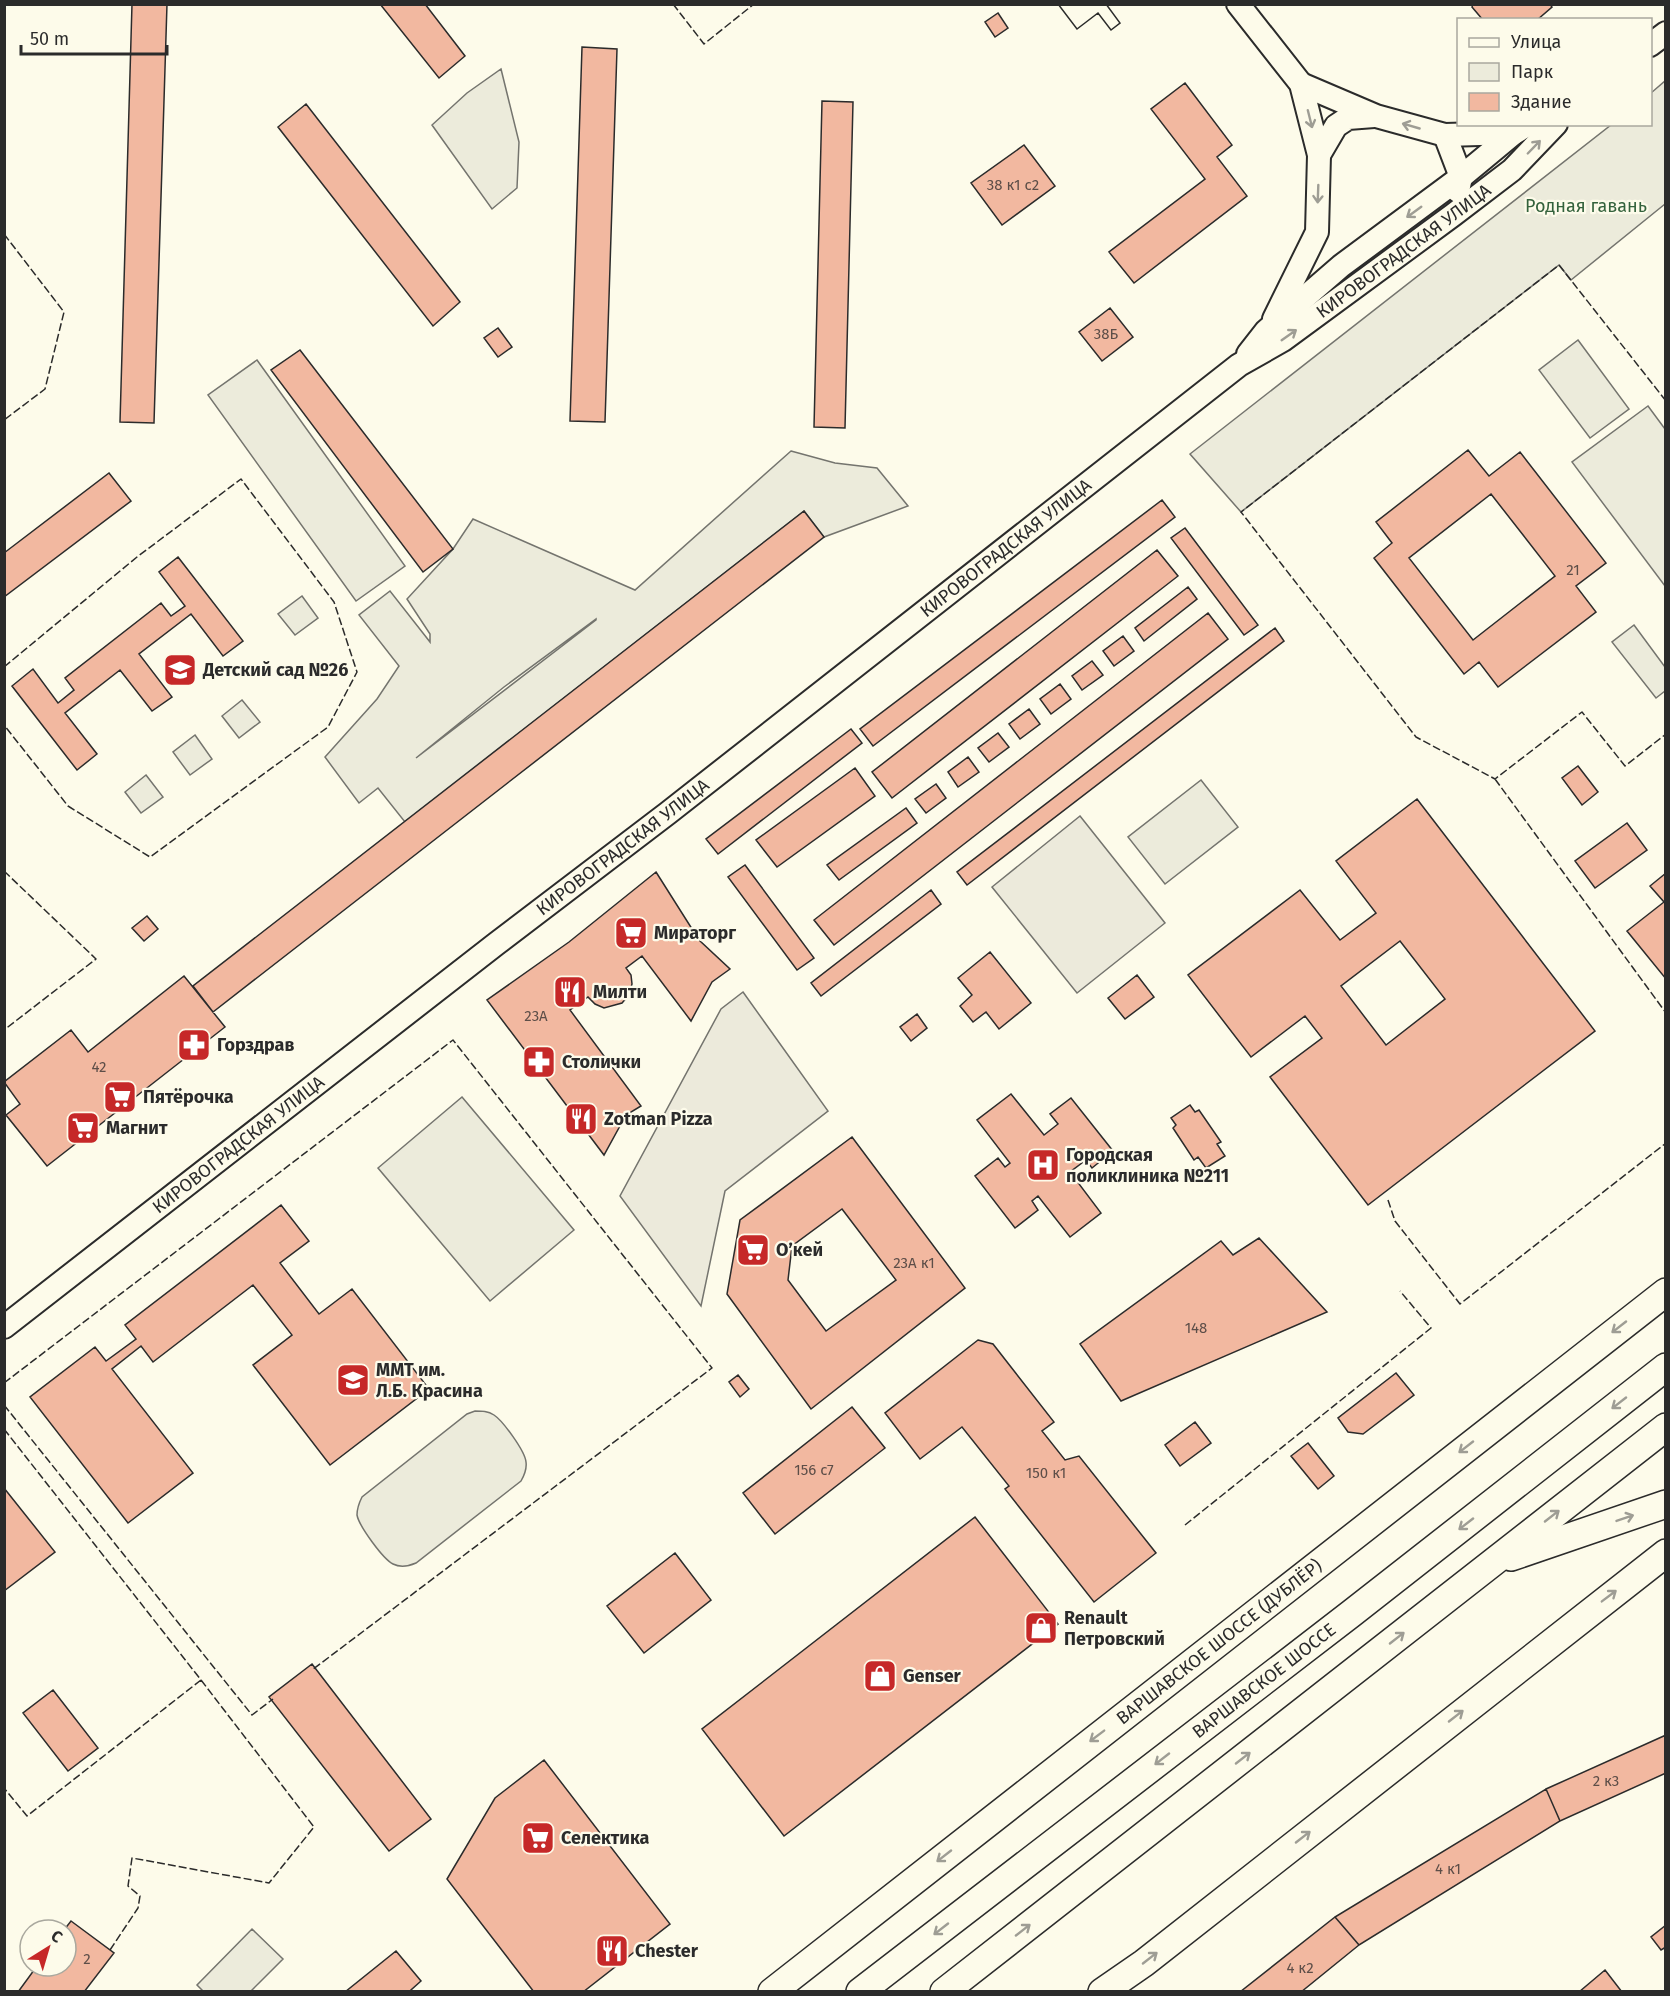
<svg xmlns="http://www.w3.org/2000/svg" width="1670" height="1996" viewBox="0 0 1670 1996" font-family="'Fira Sans',sans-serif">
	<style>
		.green { fill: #ecebdb; stroke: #74746e; stroke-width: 1.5; fill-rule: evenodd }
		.parking { fill: #eceadb; stroke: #74746e; stroke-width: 1.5 }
		.building { fill: #f2b8a0; stroke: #2b2b2b; stroke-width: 1.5; fill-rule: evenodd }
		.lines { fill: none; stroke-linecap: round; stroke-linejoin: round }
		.minor-casing { stroke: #2b2b2b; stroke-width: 26 }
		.major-casing { stroke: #2b2b2b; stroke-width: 30 }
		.minor { stroke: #fdfbea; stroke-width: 22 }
		.major { stroke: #fdfbea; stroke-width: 27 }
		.fence { stroke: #2b2b2b; stroke-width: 1.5; stroke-dasharray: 8 3; stroke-linecap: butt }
		.oneway { stroke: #9e9d94 }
		.labels { text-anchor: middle; stroke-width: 4.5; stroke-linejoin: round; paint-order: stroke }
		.number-label { font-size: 15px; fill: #5d4e48 }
		.park-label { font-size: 18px; fill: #34623c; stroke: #fdfbea }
		.street-label { font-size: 18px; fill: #2b2b2b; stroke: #fdfbea }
		.poi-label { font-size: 18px; font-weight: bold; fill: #2b2b2b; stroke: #fdfbea; text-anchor: start }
	</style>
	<rect width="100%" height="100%" fill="#fdfbea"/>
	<!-- green -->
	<path class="green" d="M501,69L519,142L517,188L492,209L432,125L467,93Z
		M1665,81V204L1571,280L1559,265L1241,512L1190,454L1611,125L1650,124L1651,93Z
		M1578,340L1629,409L1590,438L1539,370Z
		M257,360L405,566L356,601L208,395Z
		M1648,406L1665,429V586L1572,462Z
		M791,451L835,463L877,468L908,506L824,537L804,511L405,822L378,788L359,803L325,757L377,699L399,666L359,615L390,591L430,642V634L407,599L453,549L473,519L635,590ZM596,619V620L416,758L504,687Z
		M302,596L318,618L295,635L278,614Z
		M1634,625L1665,667V691L1656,698L1612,642Z
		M242,700L260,722L239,738L222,716Z
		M195,735L212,759L190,775L173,752Z
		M146,775L163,797L141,813L125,792Z
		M1201,780L1238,827L1165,884L1128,837Z
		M462,1097L574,1230L490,1301L378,1168Z
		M475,1411C482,1411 488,1411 494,1415C503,1421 525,1451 526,1462C527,1469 525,1474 521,1481L416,1563C409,1566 401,1568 393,1564C383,1559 359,1526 357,1515C357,1508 359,1503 362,1497L467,1414Z
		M252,1929L283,1959L251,1991H203L197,1985Z"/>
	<!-- parking -->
	<path class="parking" d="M1080,816L1165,923L1077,993L992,887Z
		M743,992L828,1111L725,1191L701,1306L620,1196L721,1009Z"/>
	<!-- building -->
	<path class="building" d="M132,4H167L154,423L120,422Z
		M380,4H425L465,56L439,78Z
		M1058,4H1106L1120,23L1111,30L1098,13L1077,29Z
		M1058,4H1106L1120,23L1111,30L1098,13L1077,29Z
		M1473,4H1550L1552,7L1537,20H1483L1472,7Z
		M998,13L1008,28L995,37L985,22Z
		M582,47L617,49L605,422L570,421Z
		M1185,83L1232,145L1217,157L1247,196L1134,283L1109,252L1205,179L1151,109Z
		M822,101L853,102L845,428L814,427Z
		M306,104L460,302L433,326L278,127Z
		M1024,145L1055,186L1002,225L971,183Z
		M1110,308L1133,337L1102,361L1079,332Z
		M498,328L512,347L498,357L484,338Z
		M300,350L453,549L423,572L271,370Z
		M1468,450L1489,476L1520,452L1606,563L1576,586L1596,612L1498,687L1479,662L1464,674L1374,558L1392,543L1376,522ZM1491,494L1555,576L1473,640L1409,558Z
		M109,473L131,501L4,597V553Z
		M1162,500L1175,517L873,746L860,729Z
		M804,511L824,537L213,1012L193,986Z
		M1185,528L1258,625L1244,635L1171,538Z
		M1157,550L1178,576L892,798L872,772Z
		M178,557L243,641L223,656L191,614L139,654L172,697L152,711L120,670L65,713L97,754L77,770L12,686L33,669L58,703L74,690L65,678L161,603L171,616L185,606L159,572Z
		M1188,587L1197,599L1144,641L1135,628Z
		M1208,613L1228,639L834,945L814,920Z
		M1275,628L1284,641L967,885L957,872Z
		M1123,636L1134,651L1114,666L1103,651Z
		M1092,661L1103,675L1082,690L1072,676Z
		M1060,684L1071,699L1051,714L1040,699Z
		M1029,709L1040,724L1020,739L1009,724Z
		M851,729L862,743L718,854L706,839Z
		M998,733L1009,747L989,762L978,748Z
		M968,757L979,772L958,787L948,772Z
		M1578,766L1598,792L1582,805L1562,778Z
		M855,768L875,796L777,867L756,840Z
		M936,784L946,798L926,813L915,799Z
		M1417,799L1595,1031L1368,1205L1270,1077L1322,1038L1305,1016L1251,1057L1188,975L1300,890L1340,940L1376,913L1336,861ZM1400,941L1445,999L1386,1045L1341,986Z
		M906,808L917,823L839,880L827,865Z
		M1627,823L1647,850L1595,888L1575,861Z
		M745,865L814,958L797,970L728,877Z
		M656,872L699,940L730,969L712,982L691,1021L642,956L626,968L631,975L632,984L629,995L622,1003L604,1008L595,1004L588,997L570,1010L641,1106L626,1115L604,1155L487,1000L569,942Z
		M1666,873V979L1627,931L1664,902L1650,886Z
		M931,890L941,904L821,996L811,983Z
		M147,916L158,929L144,941L132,928Z
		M990,952L1031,1003L999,1029L986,1012L973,1022L960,1006L972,995L958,978Z
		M1137,975L1154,997L1125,1019L1108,998Z
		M184,976L225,1027L47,1166L6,1115L20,1104L4,1082L71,1030L88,1052Z
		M917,1014L927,1028L911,1041L900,1027Z
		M1011,1094L1044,1135L1058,1124L1050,1114L1071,1098L1113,1151L1092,1168L1086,1160L1070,1172L1101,1213L1070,1237L1038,1196L1032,1201L1038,1210L1015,1228L975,1176L998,1158L1005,1167L1010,1163L977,1120Z
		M1190,1105L1195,1112L1199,1110L1221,1142L1217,1144L1225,1156L1206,1168L1198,1157L1194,1160L1173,1128L1176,1125L1171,1118Z
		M852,1137L965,1288L811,1409L727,1294L740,1220ZM842,1209L896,1280L826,1331L788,1280L792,1246Z
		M281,1205L309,1241L280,1263L319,1314L352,1289L429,1389L330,1465L253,1365L292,1335L253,1285L153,1362L141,1346L112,1369L193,1473L128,1523L30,1397L95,1347L106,1361L136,1339L125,1325Z
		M1259,1238L1327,1312L1121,1401L1080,1344L1221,1241L1233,1255Z
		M978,1340L993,1344L1054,1422L1042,1431L1065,1460L1079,1456L1156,1553L1094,1602L1005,1489L1009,1486L962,1427L920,1459L885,1413Z
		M1396,1373L1414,1395L1363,1434L1348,1432L1338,1418Z
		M738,1375L749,1389L740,1397L729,1382Z
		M852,1407L885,1448L775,1534L743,1493Z
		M1195,1422L1211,1443L1180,1466L1165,1445Z
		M1308,1443L1334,1476L1318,1489L1291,1456Z
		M4,1488L55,1552L4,1591Z
		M975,1517L1058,1624L784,1836L702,1729Z
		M675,1553L711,1600L644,1653L607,1606Z
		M312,1664L431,1819L389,1851L269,1697Z
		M53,1690L98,1748L68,1771L23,1713Z
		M1666,1735V1773L1560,1821L1546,1789Z
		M544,1760L670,1924L583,1992H534L447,1879L495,1798Z
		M1546,1789L1560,1821L1359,1945L1335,1917Z
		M1335,1917L1359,1945L1301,1992H1240Z
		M71,1921L114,1953L84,1992H18L37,1966H66V1930H64Z
		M1666,1925V1947L1661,1950L1651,1937Z
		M396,1951L421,1981L411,1990L412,1992H345Z
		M1605,1970L1622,1992H1579Z"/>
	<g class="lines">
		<!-- minor casing -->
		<g class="minor-casing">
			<g id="minor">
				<path d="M1238,4L1301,84L1319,155L1317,232L1274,319"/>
				<path d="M1650,45L1666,33"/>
				<path d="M1301,84L1376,116L1445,135L1514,133"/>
				<path d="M1445,135L1461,177L1458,191"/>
				<path d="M1319,155L1336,126L1348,118L1374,116"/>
				<path d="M1248,354L1266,331L1341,266L1461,177L1514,133L1529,124"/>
				<path id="s1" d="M4,1327L496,944L668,813L1239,365L1283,340L1453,215L1512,170L1556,124"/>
			</g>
		</g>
		<!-- major casing -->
		<g class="major-casing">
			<g id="major">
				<path d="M1511,1557L1666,1504"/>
				<path id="s2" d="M772,1992L1666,1292"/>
				<path id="s3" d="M860,1992L1352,1613L1666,1367"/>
				<path d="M944,1992L1666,1427"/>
				<path d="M1102,1992L1144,1963L1666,1553"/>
			</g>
		</g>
		<!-- minor -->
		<use href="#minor" class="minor"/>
		<!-- major -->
		<use href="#major" class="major"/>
		<!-- fence -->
		<path class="fence" d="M673,4L704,44L754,4
			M4,234L64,312L45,389L4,420
			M1666,401L1559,265L1241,512L1416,737L1495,779L1582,712L1625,766L1666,734
			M4,667L137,557L241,479L334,602L357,672L328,727L150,857L68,806L4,725
			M1495,779L1666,1013
			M4,871L96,959L4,1030
			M1388,1200L1395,1221L1460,1304L1666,1143
			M4,1383L453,1040L712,1368L312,1670
			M4,1405L252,1715L273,1699
			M4,1429L201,1680L27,1816L4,1788
			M1185,1525L1431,1328L1400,1291
			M110,1950L138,1908L140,1896L128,1886L132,1858L269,1883L314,1827L201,1680"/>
	</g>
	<!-- one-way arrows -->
	<defs><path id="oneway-shaft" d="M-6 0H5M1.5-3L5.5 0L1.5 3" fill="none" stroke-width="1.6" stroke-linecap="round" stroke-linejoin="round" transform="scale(1.5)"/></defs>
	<g class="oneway">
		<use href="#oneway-shaft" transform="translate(1310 119) rotate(76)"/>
		<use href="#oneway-shaft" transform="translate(1411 126) rotate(-164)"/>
		<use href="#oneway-shaft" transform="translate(1534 147) rotate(-46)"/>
		<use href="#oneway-shaft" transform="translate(1318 194) rotate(92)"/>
		<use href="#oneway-shaft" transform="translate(1414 212) rotate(144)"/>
		<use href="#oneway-shaft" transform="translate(1289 335) rotate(-35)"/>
		<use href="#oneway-shaft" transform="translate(1619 1327) rotate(142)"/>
		<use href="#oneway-shaft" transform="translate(1619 1403) rotate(142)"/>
		<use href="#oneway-shaft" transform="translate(1466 1447) rotate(142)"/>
		<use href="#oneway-shaft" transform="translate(1552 1516) rotate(-38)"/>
		<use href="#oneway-shaft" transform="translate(1625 1518) rotate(-19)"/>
		<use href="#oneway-shaft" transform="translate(1466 1524) rotate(142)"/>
		<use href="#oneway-shaft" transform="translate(1609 1596) rotate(-37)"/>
		<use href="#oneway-shaft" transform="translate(1397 1638) rotate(-38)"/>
		<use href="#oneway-shaft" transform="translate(1456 1716) rotate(-38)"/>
		<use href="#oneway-shaft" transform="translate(1097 1736) rotate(143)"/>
		<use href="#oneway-shaft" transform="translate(1243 1758) rotate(-38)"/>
		<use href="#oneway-shaft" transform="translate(1162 1759) rotate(142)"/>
		<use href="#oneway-shaft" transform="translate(1303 1837) rotate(-38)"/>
		<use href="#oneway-shaft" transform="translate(944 1856) rotate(142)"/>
		<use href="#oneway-shaft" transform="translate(941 1929) rotate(142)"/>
		<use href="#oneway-shaft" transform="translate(1023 1930) rotate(-38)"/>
		<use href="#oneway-shaft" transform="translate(1150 1958) rotate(-38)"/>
	</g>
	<!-- icons -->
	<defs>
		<g id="school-square" transform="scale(1.725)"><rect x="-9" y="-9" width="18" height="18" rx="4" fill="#c62828" stroke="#fdfbea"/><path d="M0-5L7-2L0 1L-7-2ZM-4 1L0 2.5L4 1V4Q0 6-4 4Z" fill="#fff"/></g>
		<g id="supermarket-square" transform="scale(1.725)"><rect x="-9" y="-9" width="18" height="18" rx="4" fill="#c62828" stroke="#fdfbea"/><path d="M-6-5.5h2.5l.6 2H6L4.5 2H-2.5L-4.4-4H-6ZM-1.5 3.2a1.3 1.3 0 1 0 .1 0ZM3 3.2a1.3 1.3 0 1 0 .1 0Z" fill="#fff"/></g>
		<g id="restaurant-square" transform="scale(1.725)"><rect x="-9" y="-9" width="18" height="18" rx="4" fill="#c62828" stroke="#fdfbea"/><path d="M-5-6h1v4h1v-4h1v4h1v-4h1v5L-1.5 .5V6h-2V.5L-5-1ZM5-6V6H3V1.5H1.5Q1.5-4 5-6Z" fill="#fff"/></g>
		<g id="pharmacy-square" transform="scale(1.725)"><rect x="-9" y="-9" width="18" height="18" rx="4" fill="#c62828" stroke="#fdfbea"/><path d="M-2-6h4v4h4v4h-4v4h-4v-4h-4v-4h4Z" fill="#fff"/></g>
		<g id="hospital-square" transform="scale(1.725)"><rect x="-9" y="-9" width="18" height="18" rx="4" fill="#c62828" stroke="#fdfbea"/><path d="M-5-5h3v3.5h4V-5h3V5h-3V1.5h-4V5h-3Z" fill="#fff"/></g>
		<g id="university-square" transform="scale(1.725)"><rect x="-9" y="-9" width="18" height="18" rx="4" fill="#c62828" stroke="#fdfbea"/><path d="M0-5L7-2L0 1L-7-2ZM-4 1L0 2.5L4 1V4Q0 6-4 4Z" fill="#fff"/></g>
		<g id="shop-square" transform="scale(1.725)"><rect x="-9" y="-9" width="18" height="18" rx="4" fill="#c62828" stroke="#fdfbea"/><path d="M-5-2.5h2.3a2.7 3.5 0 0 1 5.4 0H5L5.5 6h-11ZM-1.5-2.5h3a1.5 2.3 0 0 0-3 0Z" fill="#fff"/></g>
	</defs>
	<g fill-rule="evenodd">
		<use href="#school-square" x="180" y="670"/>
		<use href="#supermarket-square" x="631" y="933"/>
		<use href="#restaurant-square" x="570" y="992"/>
		<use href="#pharmacy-square" x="194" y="1045"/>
		<use href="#pharmacy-square" x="539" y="1062"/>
		<use href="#supermarket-square" x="120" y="1097"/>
		<use href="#restaurant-square" x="581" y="1119"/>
		<use href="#supermarket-square" x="83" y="1128"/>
		<use href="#hospital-square" x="1043" y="1165"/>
		<use href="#supermarket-square" x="753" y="1250"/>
		<use href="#university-square" x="353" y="1380"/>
		<use href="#shop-square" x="1041" y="1628"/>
		<use href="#shop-square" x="880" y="1676"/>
		<use href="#supermarket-square" x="538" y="1838"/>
		<use href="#restaurant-square" x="612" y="1951"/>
	</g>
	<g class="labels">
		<!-- number labels -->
		<g class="number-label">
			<text x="1013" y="190">38 к1 с2</text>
			<text x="1106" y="339">38Б</text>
			<text x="1573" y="575">21</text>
			<text x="536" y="1021">23А</text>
			<text x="99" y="1072">42</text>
			<text x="914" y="1268">23А к1</text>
			<text x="1196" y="1333">148</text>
			<text x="814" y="1475">156 c7</text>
			<text x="1046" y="1478">150 к1</text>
			<text x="1606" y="1786">2 к3</text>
			<text x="1448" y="1874">4 к1</text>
			<text x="87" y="1964">2</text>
			<text x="1300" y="1973">4 к2</text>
		</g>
		<!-- park labels -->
		<g class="park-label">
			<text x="1586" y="212">Родная гавань</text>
		</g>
		<!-- street labels -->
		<g class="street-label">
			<text dy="6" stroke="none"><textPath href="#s1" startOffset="1766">КИРОВОГРАДСКАЯ УЛИЦА</textPath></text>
			<text dy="6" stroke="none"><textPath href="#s1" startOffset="1269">КИРОВОГРАДСКАЯ УЛИЦА</textPath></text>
			<text dy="6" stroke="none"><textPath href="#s1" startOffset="783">КИРОВОГРАДСКАЯ УЛИЦА</textPath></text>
			<text dy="6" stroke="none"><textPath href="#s1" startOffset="297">КИРОВОГРАДСКАЯ УЛИЦА</textPath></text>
			<text dy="6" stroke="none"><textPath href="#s2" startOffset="568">ВАРШАВСКОЕ ШОССЕ (ДУБЛЁР)</textPath></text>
			<text dy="6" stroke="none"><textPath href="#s3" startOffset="510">ВАРШАВСКОЕ ШОССЕ</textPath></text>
		</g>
		<!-- poi labels -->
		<g class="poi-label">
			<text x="203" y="676">Детский сад №26</text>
			<text x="654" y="939">Мираторг</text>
			<text x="593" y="998">Милти</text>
			<text x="217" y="1051">Горздрав</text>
			<text x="562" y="1068">Столички</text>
			<text x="143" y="1103">Пятёрочка</text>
			<text x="604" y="1125">Zotman Pizza</text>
			<text x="106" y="1134">Магнит</text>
			<text x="1066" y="1161">Городская<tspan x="1066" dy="21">поликлиника №211</tspan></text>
			<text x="776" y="1256">О’кей</text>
			<text x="376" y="1376">ММТ им.<tspan x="376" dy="21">Л.Б. Красина</tspan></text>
			<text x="1064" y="1624">Renault<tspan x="1064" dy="21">Петровский</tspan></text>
			<text x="903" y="1682">Genser</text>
			<text x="561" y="1844">Селектика</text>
			<text x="635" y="1957">Chester</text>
		</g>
	</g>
	<!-- border -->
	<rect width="1670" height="1996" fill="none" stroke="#2b2b2b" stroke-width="12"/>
	<!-- legend -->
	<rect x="1457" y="18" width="195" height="108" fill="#fdfbea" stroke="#a9a89e" stroke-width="1.5"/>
	<rect x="1469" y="38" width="30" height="9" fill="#fdfbea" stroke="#a9a89e" stroke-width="1.5"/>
	<text x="1511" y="48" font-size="18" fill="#2b2b2b">Улица</text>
	<rect x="1469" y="63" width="30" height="18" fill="#ecebdb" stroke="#a9a89e" stroke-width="1.5"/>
	<text x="1511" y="78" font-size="18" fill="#2b2b2b">Парк</text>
	<rect x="1469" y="93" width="30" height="18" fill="#f2b8a0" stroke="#a9a89e" stroke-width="1.5"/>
	<text x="1511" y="108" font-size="18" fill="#2b2b2b">Здание</text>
	<!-- north arrow -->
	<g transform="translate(48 1948) rotate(37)"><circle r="28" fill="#fdfbea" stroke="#a9a89e" stroke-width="1.5"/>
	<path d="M0-4.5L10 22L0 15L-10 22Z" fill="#c62828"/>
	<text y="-9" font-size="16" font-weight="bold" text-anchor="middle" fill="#2b2b2b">С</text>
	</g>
	<!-- scale -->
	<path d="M21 45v9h146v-9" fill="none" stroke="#2b2b2b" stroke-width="3"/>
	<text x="30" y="45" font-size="18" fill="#2b2b2b" stroke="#fdfbea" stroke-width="4.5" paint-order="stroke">50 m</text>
</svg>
